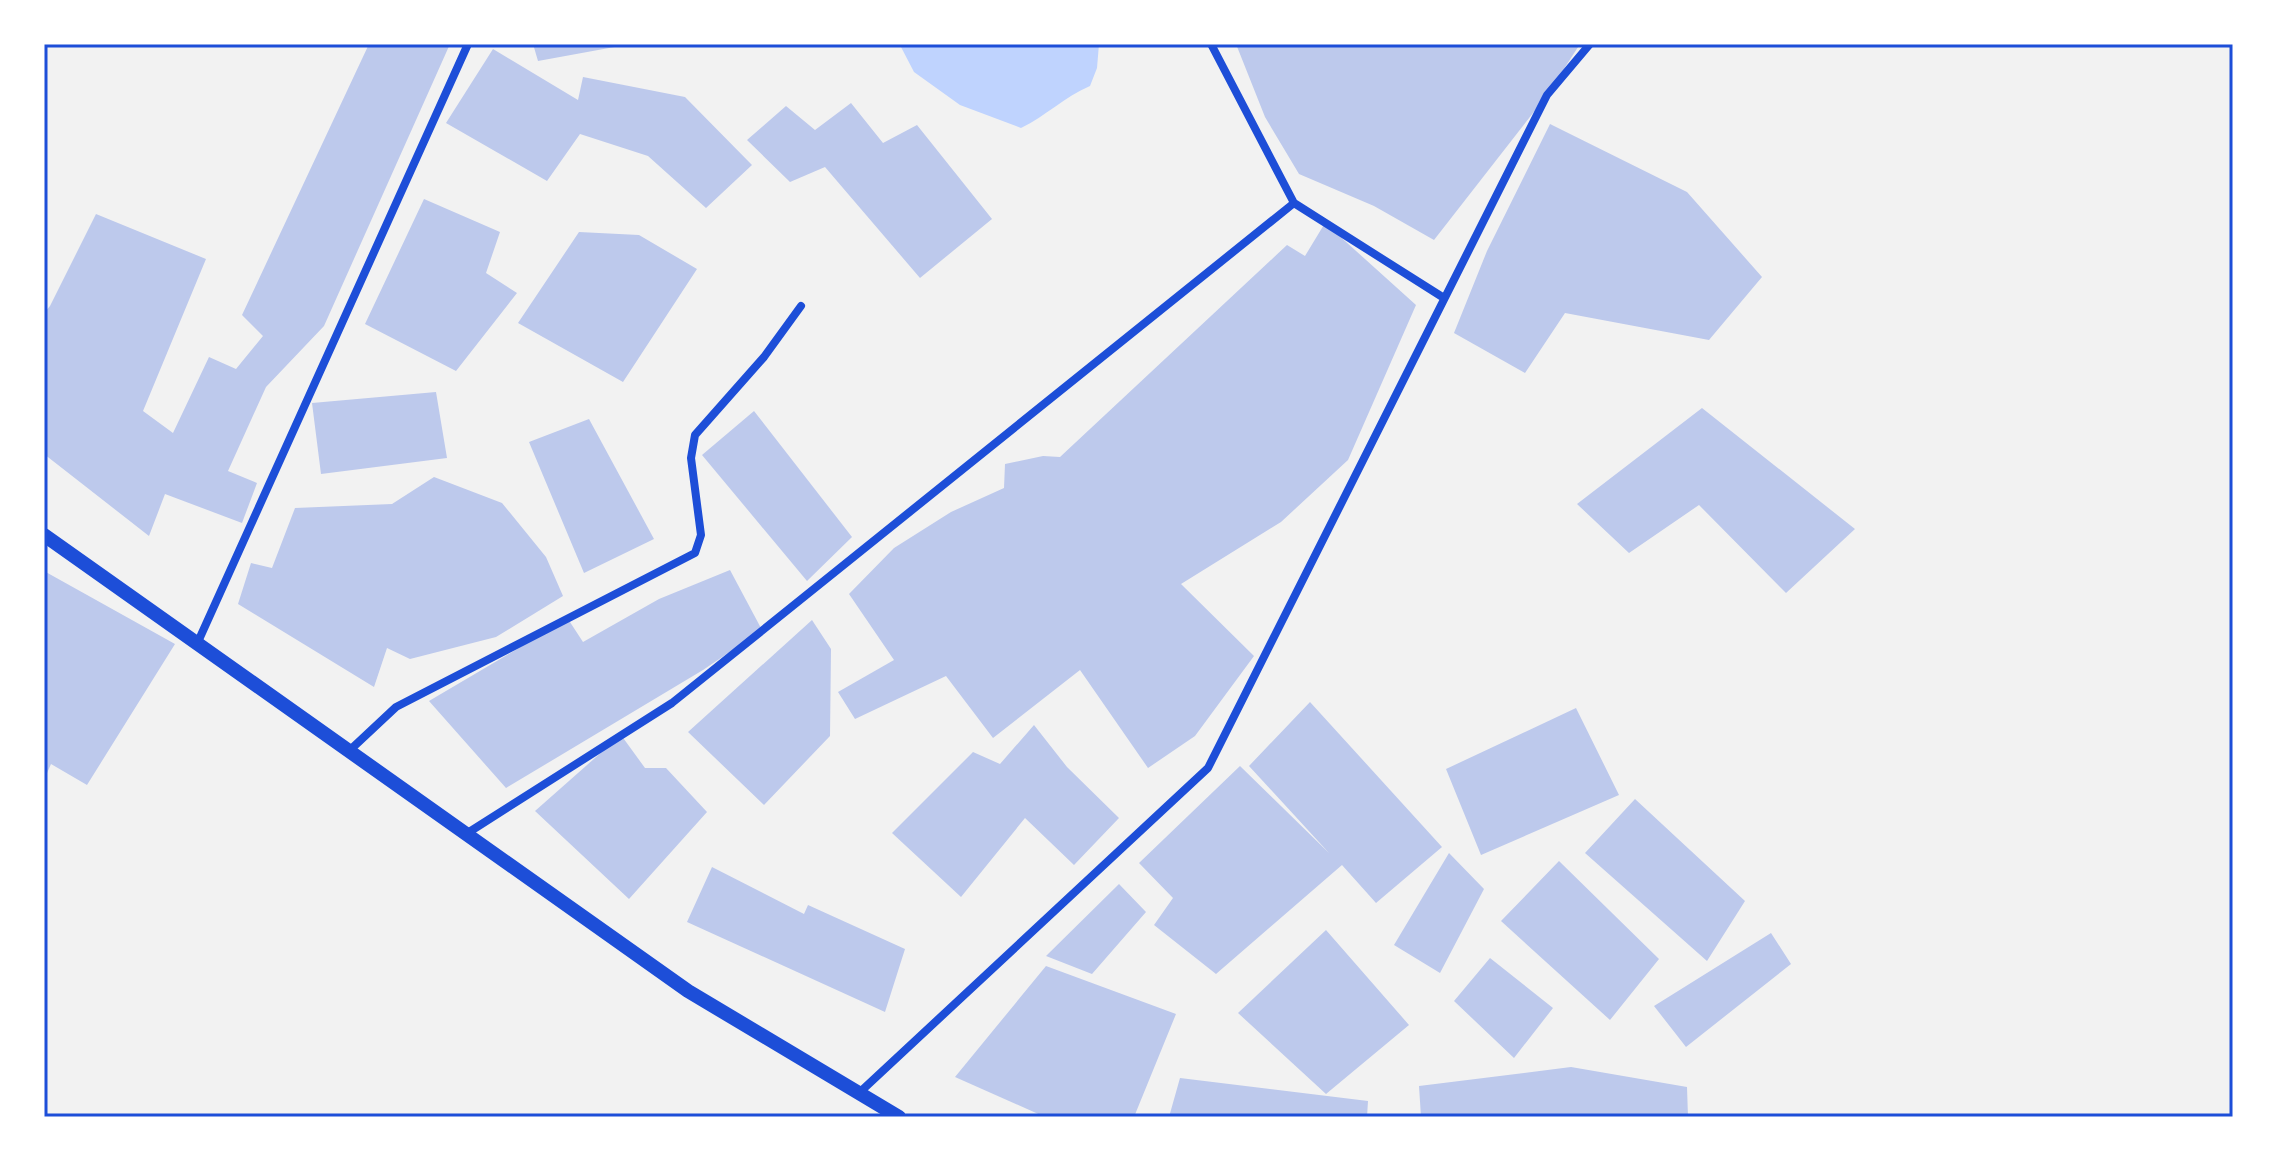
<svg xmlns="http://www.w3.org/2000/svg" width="2277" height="1161" viewBox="0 0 2277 1161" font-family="'Fira Sans Condensed',sans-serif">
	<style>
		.water { fill: #bfd3fe }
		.building { fill: #bdc9ec }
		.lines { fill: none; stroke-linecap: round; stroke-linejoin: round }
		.minor { stroke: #1d4ed8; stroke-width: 8 }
		.tertiary { stroke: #1d4ed8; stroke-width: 14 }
		.neatline { fill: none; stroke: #1d4ed8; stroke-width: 3 }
	</style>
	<rect width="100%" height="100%" fill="#f2f2f2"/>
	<!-- water -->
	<path class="water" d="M897,44H1099L1097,68L1090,86C1064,97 1046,116 1021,128L960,105L914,72L901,47Z"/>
	<!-- building -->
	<path class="building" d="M369,44H450L324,326L266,387L228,471L257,483L242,523L165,494L149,536L44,454V313L50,306L96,214L206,259L143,411L173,433L209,357L236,369L263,336L242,315Z
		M533,44H620V46L538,61Z
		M1236,44H1580L1547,95L1434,240L1374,206L1299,174L1265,117Z
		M493,49L578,100L583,77L685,97L752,165L706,208L648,156L580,134L547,181L446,123Z
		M851,103L883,143L917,125L992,219L920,278L825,167L790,182L747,140L786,106L815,130Z
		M1550,124L1687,192L1762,277L1709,340L1565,313L1525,373L1454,333L1487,251Z
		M424,199L500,232L486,273L517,293L456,371L365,324Z
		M1325,223L1416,305L1348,460L1281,522L1181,584L1254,656L1195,736L1148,768L1080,670L993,738L946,676L855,719L838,692L894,660L849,594L894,548L951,512L1004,488L1005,464L1043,456L1060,457L1287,245L1305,256Z
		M579,232L639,235L697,269L623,382L518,323Z
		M436,392L447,458L321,474L312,403Z
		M1702,408L1855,529L1786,593L1699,505L1629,553L1577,504Z
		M754,411L852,537L807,581L702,455Z
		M589,419L654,539L584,573L529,442Z
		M434,477L502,503L546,557L563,596L496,637L410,659L387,648L374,687L238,604L251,563L272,568L295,508L392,504Z
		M730,570L762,630L703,670L506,788L429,701L568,619L583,642L659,599Z
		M44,571L175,644L87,785L51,764L44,780Z
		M812,620L831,649L830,736L764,805L688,732Z
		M1310,702L1442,847L1376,903L1342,865L1216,974L1154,925L1173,898L1139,863L1240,766L1329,853L1249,766Z
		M1576,708L1619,795L1481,855L1446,769Z
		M1034,725L1067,767L1119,818L1074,865L1025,818L961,897L892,833L973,752L1000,764Z
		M621,735L645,768H666L707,812L629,899L535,811Z
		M1635,799L1745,901L1707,961L1585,853Z
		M1449,853L1484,889L1440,973L1394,945Z
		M1559,861L1659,959L1610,1020L1501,921Z
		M712,867L804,914L808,905L905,949L885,1012L687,922Z
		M1119,884L1146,912L1092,974L1046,956Z
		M1326,930L1409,1025L1326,1094L1238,1013Z
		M1771,933L1791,964L1686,1047L1654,1006Z
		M1490,958L1553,1008L1514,1058L1454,1001Z
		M1046,966L1176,1014L1134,1117H1045L955,1077Z
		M1571,1067L1687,1087L1688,1117H1421L1419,1086Z
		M1180,1078L1368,1101L1367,1117H1169Z"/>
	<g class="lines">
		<!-- minor -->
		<path class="minor" d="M1211,44L1294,203L1444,298
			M197,644L468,44
			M349,751L396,707L695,553L701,535L691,458L695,435L764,357L801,306
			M466,834L672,703L1294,203
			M859,1093L1208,768L1547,95L1590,44"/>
		<!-- tertiary -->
		<path class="tertiary" d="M44,535L688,991L899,1117"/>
	</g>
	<!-- border -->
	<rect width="2277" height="1161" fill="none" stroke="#ffffff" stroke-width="92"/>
	<rect x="46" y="46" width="2185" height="1069" class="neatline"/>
</svg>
